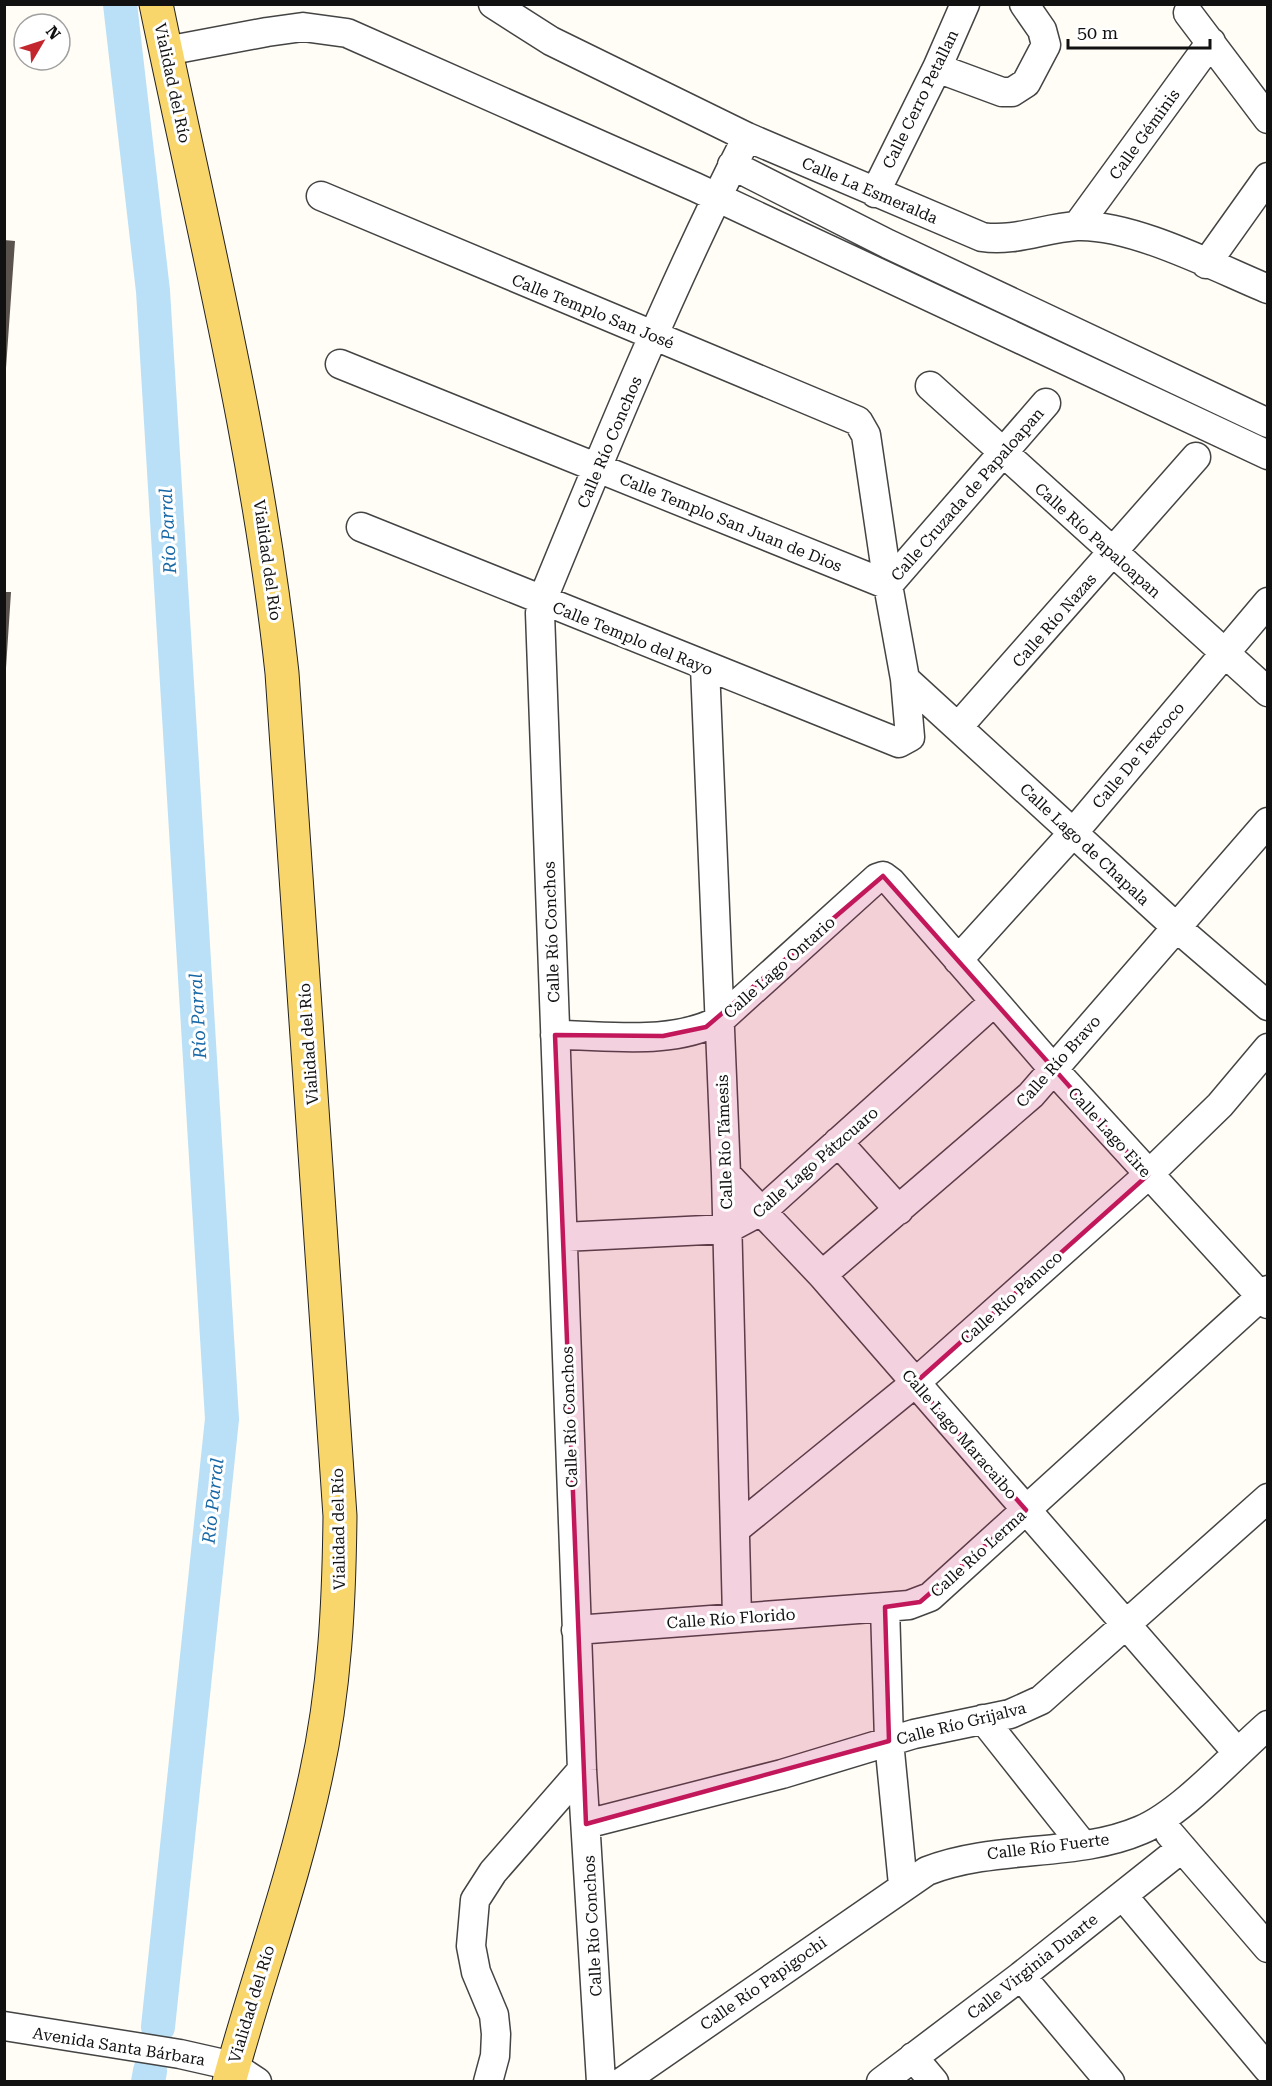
<svg xmlns="http://www.w3.org/2000/svg" width="1272" height="2086" viewBox="0 0 1272 2086" font-family="'Roboto Serif',serif">
	<style>
		.lines { fill: none; stroke-linecap: round; stroke-linejoin: round }
		.river { stroke: #b9e0f7; stroke-width: 34 }
		.building { fill: #5a524d }
		.minor-casing { stroke: #444; stroke-width: 31 }
		.major-casing { stroke: #222; stroke-width: 35 }
		.minor { stroke: #fff; stroke-width: 28 }
		.major { stroke: #f9d66b; stroke-width: 33 }
		.marked { fill: #c2185b; fill-opacity: 0.2; stroke: #c2185b; stroke-width: 4.5; stroke-linejoin: round }
		.labels { text-anchor: middle; stroke-width: 6; stroke-linejoin: round; paint-order: stroke }
		.street-label { font-size: 16px; fill: #111; stroke: #fff }
		.water-label { font-size: 18px; font-style: italic; fill: #1768a6; stroke: #fff }
	</style>
	<rect width="100%" height="100%" fill="#fffdf5"/>
	<g class="lines">
		<!-- river -->
		<path class="river" d="M120,4L153,291L222,1419L158,2027
			M148,2082L150,2071"/>
	</g>
	<!-- building -->
	<path class="building" d="M4,240L15,241L6,368H4Z
		M4,592H11L6,668H4Z"/>
	<g class="lines">
		<!-- minor casing -->
		<g class="minor-casing">
			<path id="minor" d="M493,4L551,41L747,137L982,237C1015,242 1044,228 1077,226C1133,224 1215,267 1268,289
				M1188,13L1268,119
				M166,51L267,32L303,27L347,33L695,187L1268,455
				M937,68L1002,92H1012L1026,83L1046,45L1042,30L1024,4
				M732,165L888,244L1268,423
				M875,193L937,68L965,4
				M321,196L858,421L866,435L888,585L905,679L910,737L899,743L361,527
				M1077,226L1211,42
				M1206,264L1268,177
				M340,364L888,585L1046,403
				M930,386L1268,692
				M705,667L726,1174L737,1617
				M905,679L1176,927L1268,1006
				M958,727L1196,457
				M958,960L1073,833L1268,602
				M555,1035C608,1035 671,1046 720,1020L877,878L883,876L891,882L1054,1070L1268,1304
				M838,1142L899,1210
				M726,1174L822,1275L1237,1752
				M563,1237L727,1229L763,1210L994,1002
				M822,1275L1031,1095L1268,822
				M737,1528L915,1383L1148,1175L1220,1105L1268,1048
				M885,1607L889,1741L903,1885
				M576,1630L885,1607L909,1605L930,1597L1268,1290
				M983,1719L1082,1844
				M586,1824L782,1774L914,1734L1010,1714L1041,1700L1268,1498
				M1170,1834L1268,1948
				M1123,1896L1268,2069
				M1021,1976L1110,2082
				M4,2026L180,2054L233,2066L257,2082
				M913,2057L934,2082
				M488,2082L495,2056L496,2034L494,2015L476,1972L471,1946L475,1900L493,1872L582,1770
				M601,2082L582,1770L540,613L542,601C606,445 670,288 747,137
				M622,2082L927,1871C997,1844 1076,1858 1141,1830C1182,1813 1233,1755 1268,1725
				M881,2082L1021,1976L1182,1848"/>
		</g>
		<!-- major casing -->
		<g class="major-casing">
			<path id="major" d="M156,4C202,227 258,447 282,673L340,1516C339,1603 335,1689 316,1775C294,1879 257,1979 229,2082"/>
		</g>
		<!-- minor -->
		<use href="#minor" class="minor"/>
		<!-- major -->
		<use href="#major" class="major"/>
	</g>
	<!-- marked area -->
	<path class="marked" d="M883,876L1148,1175L915,1383L1026,1510L920,1602L885,1607L889,1741L586,1824L555,1035L663,1036L706,1027Z"/>
	<g class="labels">
		<!-- street labels -->
		<g class="street-label">
			<text transform="translate(173 83) rotate(78)" y="6">Vialidad del Río</text>
			<text transform="translate(920 99) rotate(-64)" y="6">Calle Cerro Petallan</text>
			<text transform="translate(1144 134) rotate(-54)" y="6">Calle Géminis</text>
			<text transform="translate(870 190) rotate(23)" y="6">Calle La Esmeralda</text>
			<text transform="translate(593 311) rotate(22)" y="6">Calle Templo San José</text>
			<text transform="translate(609 442) rotate(-67)" y="6">Calle Río Conchos</text>
			<text transform="translate(967 494) rotate(-49)" y="6">Calle Cruzada de Papaloapan</text>
			<text transform="translate(731 522) rotate(22)" y="6">Calle Templo San Juan de Dios</text>
			<text transform="translate(1098 540) rotate(42)" y="6">Calle Río Papaloapan</text>
			<text transform="translate(268 560) rotate(82)" y="6">Vialidad del Río</text>
			<text transform="translate(1054 620) rotate(-49)" y="6">Calle Río Nazas</text>
			<text transform="translate(633 638) rotate(22)" y="6">Calle Templo del Rayo</text>
			<text transform="translate(1138 755) rotate(-50)" y="6">Calle De Texcoco</text>
			<text transform="translate(1085 844) rotate(43)" y="6">Calle Lago de Chapala</text>
			<text transform="translate(551 932) rotate(-92)" y="6">Calle Río Conchos</text>
			<text transform="translate(779 967) rotate(-42)" y="6">Calle Lago Ontario</text>
			<text transform="translate(308 1044) rotate(-94)" y="6">Vialidad del Río</text>
			<text transform="translate(1058 1061) rotate(-48)" y="6">Calle Río Bravo</text>
			<text transform="translate(1110 1132) rotate(48)" y="6">Calle Lago Eire</text>
			<text transform="translate(724 1142) rotate(-92)" y="6">Calle Río Támesis</text>
			<text transform="translate(815 1162) rotate(-41)" y="6">Calle Lago Pátzcuaro</text>
			<text transform="translate(1011 1297) rotate(-42)" y="6">Calle Río Pánuco</text>
			<text transform="translate(569 1417) rotate(-92)" y="6">Calle Río Conchos</text>
			<text transform="translate(960 1434) rotate(49)" y="6">Calle Lago Maracaibo</text>
			<text transform="translate(338 1529) rotate(-91)" y="6">Vialidad del Río</text>
			<text transform="translate(978 1553) rotate(-42)" y="6">Calle Río Lerma</text>
			<text transform="translate(731 1618) rotate(-4)" y="6">Calle Río Florido</text>
			<text transform="translate(961 1723) rotate(-14)" y="6">Calle Río Grijalva</text>
			<text transform="translate(1048 1846) rotate(-7)" y="6">Calle Río Fuerte</text>
			<text transform="translate(592 1926) rotate(-93)" y="6">Calle Río Conchos</text>
			<text transform="translate(1032 1966) rotate(-38)" y="6">Calle Virginia Duarte</text>
			<text transform="translate(763 1983) rotate(-35)" y="6">Calle Río Papigochi</text>
			<text transform="translate(251 2004) rotate(-73)" y="6">Vialidad del Río</text>
			<text transform="translate(119 2046) rotate(9)" y="6">Avenida Santa Bárbara</text>
		</g>
		<!-- water labels -->
		<g class="water-label">
			<text transform="translate(168 531) rotate(-93)" y="6">Río Parral</text>
			<text transform="translate(198 1016) rotate(-93)" y="6">Río Parral</text>
			<text transform="translate(213 1501) rotate(-84)" y="6">Río Parral</text>
		</g>
	</g>
	<!-- border -->
	<rect width="1272" height="2086" fill="none" stroke="#111111" stroke-width="12"/>
	<!-- north arrow -->
	<g transform="translate(42 42) rotate(51)"><circle r="28" fill="#ffffff" stroke="#a0a0a0" stroke-width="1.5"/>
	<path d="M0-4.5L10 22L0 15L-10 22Z" fill="#c4262e"/>
	<text y="-9" font-size="16" font-weight="bold" text-anchor="middle" fill="#111111">N</text>
	</g>
	<!-- scale -->
	<path d="M1068 39v9h142v-9" fill="none" stroke="#111111" stroke-width="3"/>
	<text x="1077" y="39" font-size="18" fill="#111111" stroke="#ffffff" stroke-width="4.5" paint-order="stroke">50 m</text>
</svg>
